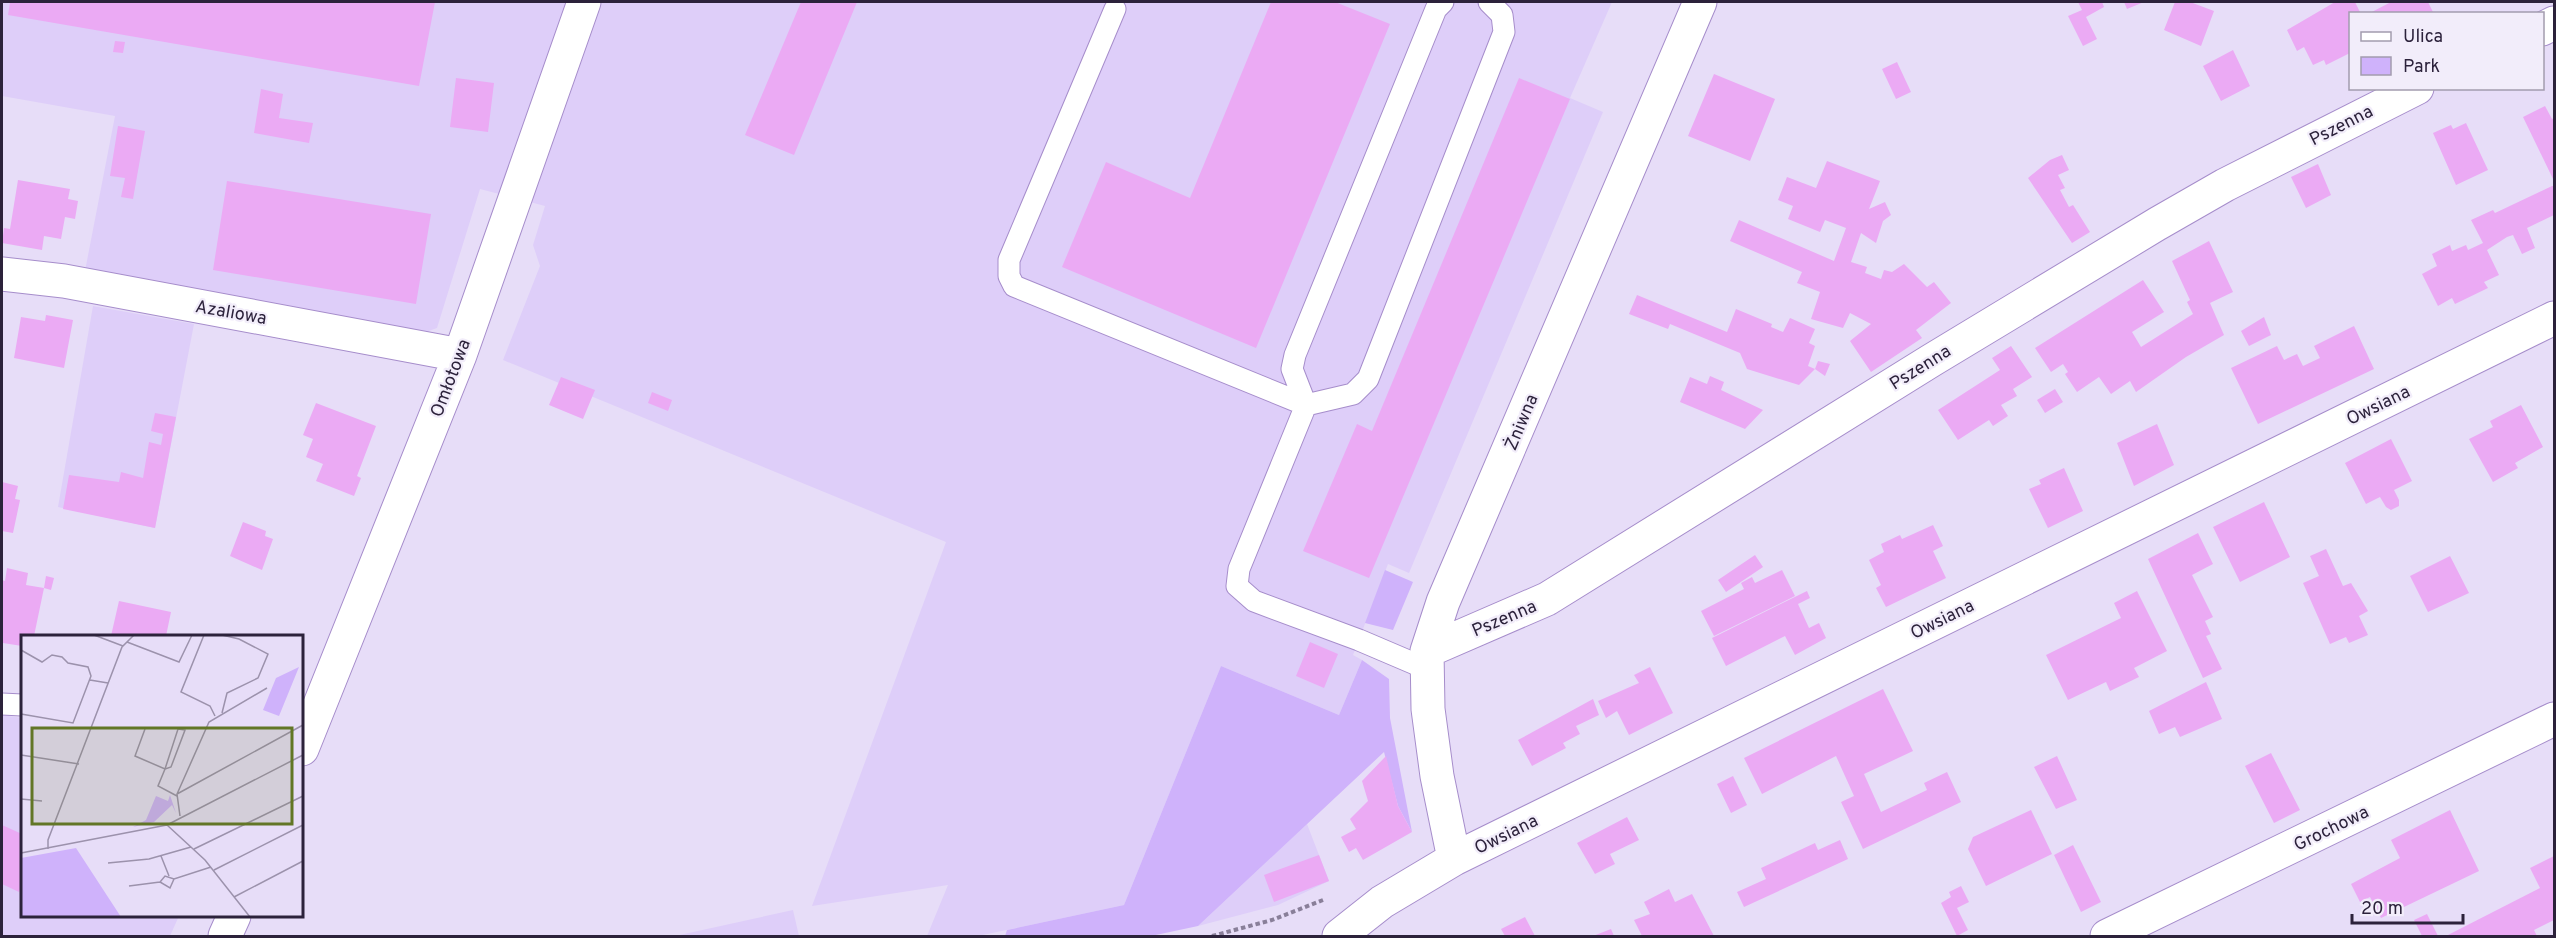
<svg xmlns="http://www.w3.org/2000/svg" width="2556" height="938" viewBox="0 0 2556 938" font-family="Overpass,sans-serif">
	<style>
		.built { fill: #decef9 }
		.green { fill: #cfb2fb }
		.building { fill: #ebaaf4 }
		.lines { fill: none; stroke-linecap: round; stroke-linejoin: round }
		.lane-casing { stroke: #a68dcb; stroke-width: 23 }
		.street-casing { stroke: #a68dcb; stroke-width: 35 }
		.path { stroke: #897f99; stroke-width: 4; stroke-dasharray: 4.5 3; stroke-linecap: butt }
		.lane { stroke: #fff; stroke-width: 21 }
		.street { stroke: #fff; stroke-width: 33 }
		.labels { text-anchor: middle; stroke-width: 4.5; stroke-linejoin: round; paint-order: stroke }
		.street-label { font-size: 18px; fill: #2c223b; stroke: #f2edfa }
		.inset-road { fill: none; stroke: #9c92ac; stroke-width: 1.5 }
		.view { fill: #627626; fill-opacity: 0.15; stroke: #627626; stroke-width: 3 }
		.inset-edge { fill: none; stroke: #2c223b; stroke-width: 3 }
	</style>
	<rect width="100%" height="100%" fill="#e7ddf8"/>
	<!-- built -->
	<path class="built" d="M2,2H1612L1570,98L1603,112L1409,573L1388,564L1353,655L1362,660L1339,715L1221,666L1124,905L978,936H927L948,885L812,906L946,542L503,360L540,266L533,245L545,206L480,189L437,328L423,333L85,271L115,116L2,96Z
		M93,306L194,324L155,528L58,507Z
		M2,715L22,718V916H179L170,936H2Z
		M1307,824L1329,881L1278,905L1198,926Z
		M793,910L799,936H675Z"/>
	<!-- green -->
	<path class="green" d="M1385,570L1413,582L1393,630L1365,623Z
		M1362,660L1389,679L1390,718L1412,832L1398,806L1384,752L1198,926L1151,936H1005L1007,930L1124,905L1221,666L1339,715Z"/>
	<!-- building -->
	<path class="building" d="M10,2H435L419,86L8,15Z
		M801,2H857L794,155L745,135Z
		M1271,2H1335L1390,24L1256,348L1062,267L1106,162L1190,198Z
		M2078,2H2102L2104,7L2086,17L2097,39L2083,46L2068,16L2082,10Z
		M2124,2H2144L2127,9Z
		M2175,2H2190L2214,11L2201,46L2164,30Z
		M2335,2H2355L2361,14H2350V53L2326,65L2324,60L2313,65L2304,47L2297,51L2287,30Z
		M2391,2H2428L2434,14H2368Z
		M115,41L125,42L123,53L113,52Z
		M2233,50L2250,86L2221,101L2203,66Z
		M1897,62L1911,92L1896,99L1882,69Z
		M1714,74L1775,99L1750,161L1688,136Z
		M456,78L494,83L488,132L450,127Z
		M1519,78L1570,99L1369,578L1303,551L1357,424L1372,431Z
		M261,89L283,94L279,118L313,123L309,143L254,133Z
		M2545,106L2552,119L2554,118V181L2523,117Z
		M2466,123L2488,170L2456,185L2433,133L2451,125L2453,129Z
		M118,126L145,131L133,199L121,197L125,178L110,176Z
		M2062,155L2069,170L2058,175L2065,188L2060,190L2069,207L2073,205L2090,232L2072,243L2028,178L2050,160Z
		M1827,161L1880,181L1869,209L1885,202L1891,215L1883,221L1876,243L1861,233L1851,262L1867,267L1865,273L1881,279L1884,270L1892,272L1904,264L1927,287L1934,282L1951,303L1916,330L1922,338L1871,372L1850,341L1871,324L1850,313L1843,328L1811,319L1820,292L1797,283L1802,272L1730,241L1739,220L1834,261L1846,228L1825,220L1820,232L1788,219L1793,206L1778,200L1787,177L1816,188Z
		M2318,164L2331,195L2306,208L2291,177Z
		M18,180L70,189L68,199L78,201L75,219L65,217L61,239L44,236L42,250L2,243L4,228L10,229Z
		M227,181L431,214L416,304L213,270Z
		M2552,186H2554V215L2527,228L2535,248L2522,254L2513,235L2507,237L2487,250L2499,275L2484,282L2488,288L2455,304L2452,298L2438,306L2422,274L2437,266L2432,254L2450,245L2452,251L2466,245L2468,250L2483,243L2471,220L2493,210L2495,213Z
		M2209,241L2233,292L2210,303L2224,335L2186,357L2136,392L2130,381L2111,394L2099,377L2077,392L2065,374L2068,372L2063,364L2051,372L2035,348L2143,280L2164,312L2132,332L2141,347L2193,314L2187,302L2190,300L2172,261Z
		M1637,295L1727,332L1736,309L1772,324L1771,327L1783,332L1790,318L1815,329L1809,343L1815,346L1808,366L1815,369L1799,385L1747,369L1740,353L1670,324L1668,329L1629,314Z
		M46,315L73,320L64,368L14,358L21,317L45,321Z
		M2264,317L2271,335L2249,346L2241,331Z
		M2354,326L2374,369L2258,424L2231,368L2277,346L2284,360L2297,354L2303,366L2320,358L2314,346Z
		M2011,346L2032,377L2013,389L2017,396L2001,405L2008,416L1993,426L1989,420L1958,440L1938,410L2000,370L1992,358Z
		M1818,361L1830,364L1825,376L1815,369Z
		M1710,376L1724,382L1721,390L1763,410L1745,429L1680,402L1690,377L1707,384Z
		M561,377L595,390L583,419L549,405Z
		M2055,389L2063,402L2045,413L2037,400Z
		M652,392L672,400L668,411L648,403Z
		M316,403L376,426L357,476L361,478L354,496L316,481L323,464L306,457L313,439L303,435Z
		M2521,405L2543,447L2515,463L2518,468L2493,482L2469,439L2493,427L2490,421Z
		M155,413L176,417L155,528L63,509L69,475L119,482L121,472L143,478L149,442L161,445L163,434L151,431Z
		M2157,424L2174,465L2134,486L2117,443Z
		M2391,439L2412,481L2394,490L2399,500V506L2391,510L2386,507L2380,497L2366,504L2345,463Z
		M2064,468L2083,511L2048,528L2029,489L2041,484L2039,480Z
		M2,482L18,486L15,499L20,500L13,533L2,531Z
		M2264,502L2290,557L2240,582L2213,527Z
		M243,522L266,531L265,536L273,539L262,570L230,556Z
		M1933,525L1943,546L1933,551L1946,578L1886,607L1876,588L1881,585L1869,560L1884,552L1881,544L1900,535L1902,539Z
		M2198,533L2213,564L2192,575L2213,617L2205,621L2211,634L2206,636L2222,669L2203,678L2148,559Z
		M2326,549L2343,586L2351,583L2368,611L2359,616L2368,635L2349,643L2346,637L2330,644L2303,583L2319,576L2310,556Z
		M1755,555L1763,567L1726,592L1718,580Z
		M2450,556L2469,593L2428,612L2410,576Z
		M7,568L28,573L26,585L44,588L34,636H22V646L3,643L2,647V580L5,581Z
		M1782,570L1795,596L1714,636L1701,611L1744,589L1741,583L1752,577L1755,583Z
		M46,576L54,578L51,590L44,588Z
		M1807,591L1810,598L1798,604L1809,628L1819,623L1826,638L1795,655L1785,636L1726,666L1712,638Z
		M2137,591L2167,651L2134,668L2139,677L2110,691L2106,682L2068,700L2046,655L2121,618L2114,603Z
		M119,601L171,612L166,636H111Z
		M1310,642L1338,654L1324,688L1296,676Z
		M1650,667L1673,713L1629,735L1617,711L1606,718L1598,701L1639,683L1634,675Z
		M2206,682L2222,719L2180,737L2175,727L2159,734L2149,711Z
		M1883,689L1913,751L1864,774L1881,812L1927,790L1924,783L1947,772L1961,802L1863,849L1841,802L1854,796L1836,756L1762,794L1744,758Z
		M1593,699L1599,715L1576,726L1580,734L1563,743L1566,748L1532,766L1518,740Z
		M2271,753L2300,810L2274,823L2245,766Z
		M1386,756L1398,806L1412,832L1363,860L1356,848L1349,852L1341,837L1356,829L1350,819L1368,801L1362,781Z
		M2057,756L2077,800L2056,809L2034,767Z
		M1733,776L1747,805L1731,813L1717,784Z
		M2031,810L2052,854L1986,886L1968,849L1973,837Z
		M2450,810L2479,871L2381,918L2370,897L2360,902L2351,884L2400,858L2391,840Z
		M1627,817L1639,840L1610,854L1615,864L1595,874L1577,843Z
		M2,825L22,834V884L19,892L2,884Z
		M1840,840L1848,859L1744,907L1737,892L1766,879L1761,868L1815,843L1818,850Z
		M2073,845L2101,902L2081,912L2054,855Z
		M1319,855L1329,881L1274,902L1264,875Z
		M2554,856V920L2534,930L2537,936H2446L2540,888L2530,868Z
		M1961,886L1969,902L1957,908L1968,930L1957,936L1941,903L1951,897L1949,892Z
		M1669,889L1675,902L1692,894L1714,936H1642L1634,920L1650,914L1644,902Z
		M2427,914L2438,936H2422L2414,920Z
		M1525,917L1535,936H1505L1501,929Z
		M1611,929L1614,936H1593Z"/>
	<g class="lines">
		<!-- lane casing -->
		<g class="lane-casing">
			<path id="lane" d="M1115,9L1009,260V276L1014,286L1306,405L1353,394L1368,379L1504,32L1502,15L1489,2
				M1427,669L1359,640L1254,601L1237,586L1239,569L1306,405L1292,369L1295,355L1436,9L1443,2
				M2,704L22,705"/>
		</g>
		<!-- street casing -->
		<g class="street-casing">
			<path id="street" d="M2542,29L2554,23
				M2,274L64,281L460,355
				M1427,651L1547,599L1932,360L2157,224L2225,185L2417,88
				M302,749L460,355L584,2
				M1454,859L1437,776L1428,709L1427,651L1443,602L1700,2
				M225,936L234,916
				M1339,936L1382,902L1454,859L2554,318
				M2107,936L2554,719"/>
		</g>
		<!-- path -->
		<path class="path" d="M1212,936L1272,920L1323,900"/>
		<!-- lane -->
		<use href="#lane" class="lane"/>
		<!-- street -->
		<use href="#street" class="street"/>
	</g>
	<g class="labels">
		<!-- street labels -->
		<g class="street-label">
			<text transform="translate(2341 125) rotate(-27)" y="6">Pszenna</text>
			<text transform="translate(231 312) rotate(10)" y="6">Azaliowa</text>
			<text transform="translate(1920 367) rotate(-32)" y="6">Pszenna</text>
			<text transform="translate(450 378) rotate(-69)" y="6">Omłotowa</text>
			<text transform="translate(2378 405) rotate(-26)" y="6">Owsiana</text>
			<text transform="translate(1521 422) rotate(-67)" y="6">Żniwna</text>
			<text transform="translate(1504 618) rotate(-23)" y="6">Pszenna</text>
			<text transform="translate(1942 619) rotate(-26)" y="6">Owsiana</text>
			<text transform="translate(2331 828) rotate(-26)" y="6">Grochowa</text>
			<text transform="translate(1506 834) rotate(-26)" y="6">Owsiana</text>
		</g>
	</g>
	<!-- overview -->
	<g transform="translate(21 635)">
		<rect width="282" height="282" fill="#e7ddf8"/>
		<path d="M278,32L258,81L242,75L255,43ZM149,160L155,178L151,170L133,187L112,192L125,185L135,161L147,166ZM55,213L100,282H0V223Z" fill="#cfb2fb"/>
		<path class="inset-road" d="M73,0L102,11M183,0L160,57L189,71L194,81M201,0L218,4L247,19L237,43L206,58L201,78M106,7L158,27L171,0M0,15L21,27L31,20L41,22L47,28L67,32L70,41L52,88L0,79M69,45L87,48M124,94L114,121L144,134L157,94L164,95L150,132L144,134L137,151L156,161M0,120L58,129M156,159L282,90M0,164L21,166M159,181L156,159L188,87L246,53M146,190L282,120M146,190L184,225L229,282M27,214V205L101,12L113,0M173,214L282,161M0,218L146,190M140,221L148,241M87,228L128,224L170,212M193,235L282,190M153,244L149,253L139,247L144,241L153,244L190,232M108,251L139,247M213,262L282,226"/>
		<path class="view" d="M11,93H271V189H11Z"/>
		<rect width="282" height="282" class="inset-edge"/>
	</g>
	<!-- border -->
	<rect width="2556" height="938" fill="none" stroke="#2c223b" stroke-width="6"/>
	<!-- legend -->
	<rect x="2349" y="12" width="195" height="78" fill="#f2edfa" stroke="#a39cae" stroke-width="1.5"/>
	<rect x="2361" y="32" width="30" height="9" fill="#ffffff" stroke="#a39cae" stroke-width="1.5"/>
	<text x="2403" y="42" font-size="18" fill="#2c223b">Ulica</text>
	<rect x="2361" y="57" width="30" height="18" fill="#cfb2fb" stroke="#a39cae" stroke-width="1.5"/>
	<text x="2403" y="72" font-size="18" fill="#2c223b">Park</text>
	<!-- scale -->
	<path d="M2352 914v9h111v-9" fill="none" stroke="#2c223b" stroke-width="3"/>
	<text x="2361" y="914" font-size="18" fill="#2c223b" stroke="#f2edfa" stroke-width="4.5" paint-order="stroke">20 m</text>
</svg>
